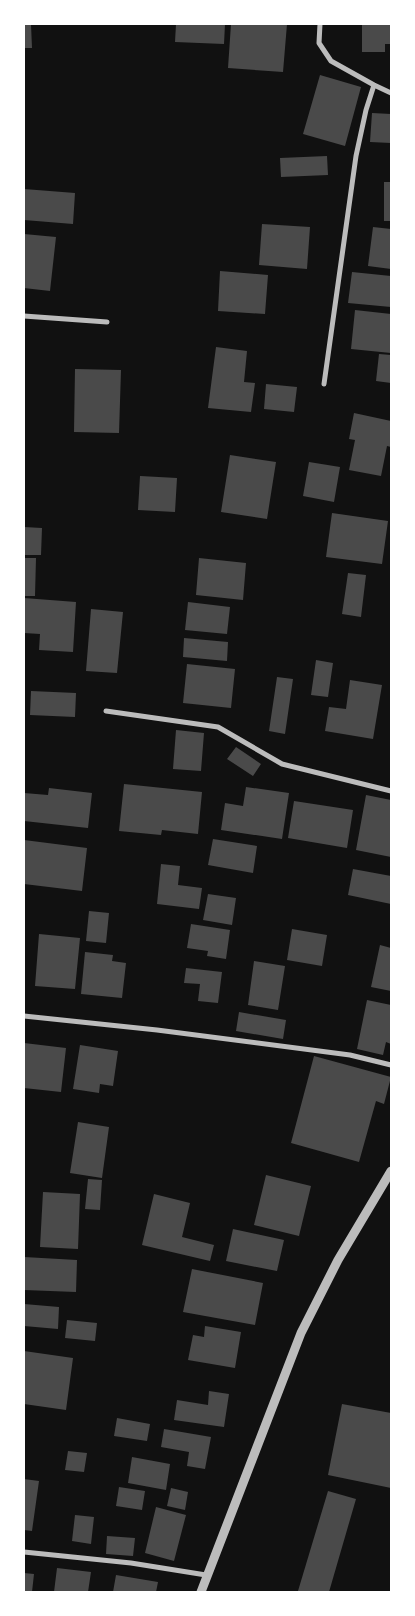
<svg xmlns="http://www.w3.org/2000/svg" width="415" height="1616" viewBox="0 0 415 1616" font-family="Lato,sans-serif">
	<style>
		.building { fill: #4a4a4a }
		.lines { fill: none; stroke-linecap: round; stroke-linejoin: round }
		.minor { stroke: #bcbcbc; stroke-width: 5 }
		.tertiary { stroke: #bcbcbc; stroke-width: 9 }
	</style>
	<rect width="100%" height="100%" fill="#111"/>
	<!-- building -->
	<path class="building" d="M24,24H31L32,48H24Z
		M176,24H225L224,44L175,42Z
		M231,24H287L283,72L228,68Z
		M362,24H391V44H385V52H362Z
		M320,75L361,87L345,146L303,134Z
		M372,113L391,114V143L370,142Z
		M327,156L328,175L281,177L280,158Z
		M384,182H391V221H384Z
		M24,189L75,193L73,224L24,220Z
		M262,224L310,227L307,269L259,265Z
		M373,227L391,229V269L368,266Z
		M24,234L56,237L50,291L24,288Z
		M220,271L268,275L265,314L218,311Z
		M352,272L391,276V307L348,303Z
		M355,310L391,314V353L351,349Z
		M216,347L247,351L244,382L255,383L251,412L208,408Z
		M379,354L391,355V383L376,381Z
		M75,369L121,370L119,433L74,432Z
		M266,384L297,387L294,412L264,409Z
		M354,413L391,421V447L387,446L381,476L349,470L355,440L349,439Z
		M230,455L276,462L267,519L221,512Z
		M309,462L340,467L334,502L303,496Z
		M140,476L177,478L175,512L138,510Z
		M332,513L388,521L382,564L326,557Z
		M24,527L42,528L41,555H24Z
		M24,558H36L35,596H24Z
		M199,558L246,563L243,600L196,595Z
		M348,573L366,575L361,617L342,614Z
		M24,598L76,602L73,652L39,650L40,634L24,633Z
		M188,602L230,607L227,634L185,630Z
		M91,609L123,612L117,673L86,671Z
		M184,638L228,642L227,661L183,657Z
		M316,660L333,663L328,697L311,695Z
		M187,664L235,669L231,708L183,703Z
		M277,677L293,679L285,734L269,731Z
		M350,680L382,685L373,739L325,731L329,707L346,709Z
		M31,691L76,693L75,717L30,715Z
		M176,730L204,733L201,771L173,769Z
		M236,747L261,764L253,776L227,759Z
		M124,784L202,792L198,834L162,830L161,835L119,831Z
		M246,787L289,793L282,839L221,830L225,803L243,806Z
		M49,788L92,793L88,828L24,821V793L48,795Z
		M366,795L391,800V857L356,850Z
		M294,801L353,810L347,848L288,838Z
		M213,839L257,846L253,873L208,865Z
		M24,840L87,848L82,891L24,884Z
		M161,864L180,866L178,885L202,888L199,909L157,904Z
		M353,869L391,876V904L348,895Z
		M208,894L236,898L232,925L203,920Z
		M89,911L109,913L106,943L86,941Z
		M191,924L230,930L226,959L207,956L208,951L187,948Z
		M292,929L327,935L322,966L287,960Z
		M39,934L80,938L75,989L35,986Z
		M380,945L391,948V991L371,987Z
		M85,952L113,955L112,961L126,963L122,998L81,994Z
		M254,961L285,966L278,1010L248,1005Z
		M186,968L222,972L218,1003L198,1001L200,984L184,983Z
		M367,1000L391,1005V1044L386,1042L383,1055L357,1049Z
		M239,1012L286,1020L283,1039L236,1031Z
		M24,1043L66,1048L61,1092L24,1088Z
		M80,1045L118,1051L113,1086L100,1084L99,1093L73,1089Z
		M314,1056L391,1077L384,1104L376,1101L359,1162L291,1143Z
		M78,1122L109,1127L102,1178L70,1173Z
		M266,1175L311,1186L299,1236L254,1225Z
		M88,1179L102,1180L100,1210L85,1209Z
		M43,1192L80,1194L78,1249L40,1247Z
		M154,1194L190,1203L182,1237L214,1245L210,1261L142,1245Z
		M233,1229L284,1240L277,1271L226,1261Z
		M24,1257L77,1260L76,1292L24,1290Z
		M192,1269L263,1283L255,1325L183,1312Z
		M24,1304L59,1307L58,1329L24,1326Z
		M67,1320L97,1323L95,1341L65,1338Z
		M205,1326L241,1332L235,1368L188,1360L193,1335L204,1337Z
		M24,1351L73,1358L66,1410L24,1404Z
		M209,1391L229,1394L224,1427L174,1420L177,1400L208,1405Z
		M342,1404L391,1413V1488L328,1475Z
		M117,1418L150,1424L147,1441L114,1436Z
		M164,1429L211,1437L205,1469L187,1466L189,1452L161,1447Z
		M68,1451L87,1453L84,1472L65,1470Z
		M132,1457L170,1464L166,1490L128,1483Z
		M24,1479L39,1481L32,1531L24,1530Z
		M119,1487L145,1491L142,1510L116,1506Z
		M171,1488L188,1492L185,1510L167,1506Z
		M328,1491L356,1499L329,1592H303L298,1591Z
		M156,1507L186,1515L174,1561L145,1553Z
		M75,1515L94,1517L91,1544L72,1541Z
		M107,1536L135,1538L133,1556L106,1554Z
		M57,1568L91,1572L88,1592H54Z
		M24,1573L34,1574L32,1592H24Z
		M116,1575L158,1582L156,1592H113Z"/>
	<g class="lines">
		<!-- minor -->
		<path class="minor" d="M320,24L319,43L331,61L374,85L391,93
			M24,316L107,322
			M324,384L356,156L366,110L374,85
			M106,711L218,727L282,764L391,791
			M24,1016L157,1030L350,1055L391,1065
			M24,1552L131,1563L206,1575"/>
		<!-- tertiary -->
		<path class="tertiary" d="M201,1592L301,1333L338,1260L391,1171"/>
	</g>
	<!-- border -->
	<rect width="415" height="1616" fill="none" stroke="#ffffff" stroke-width="50"/>
</svg>
